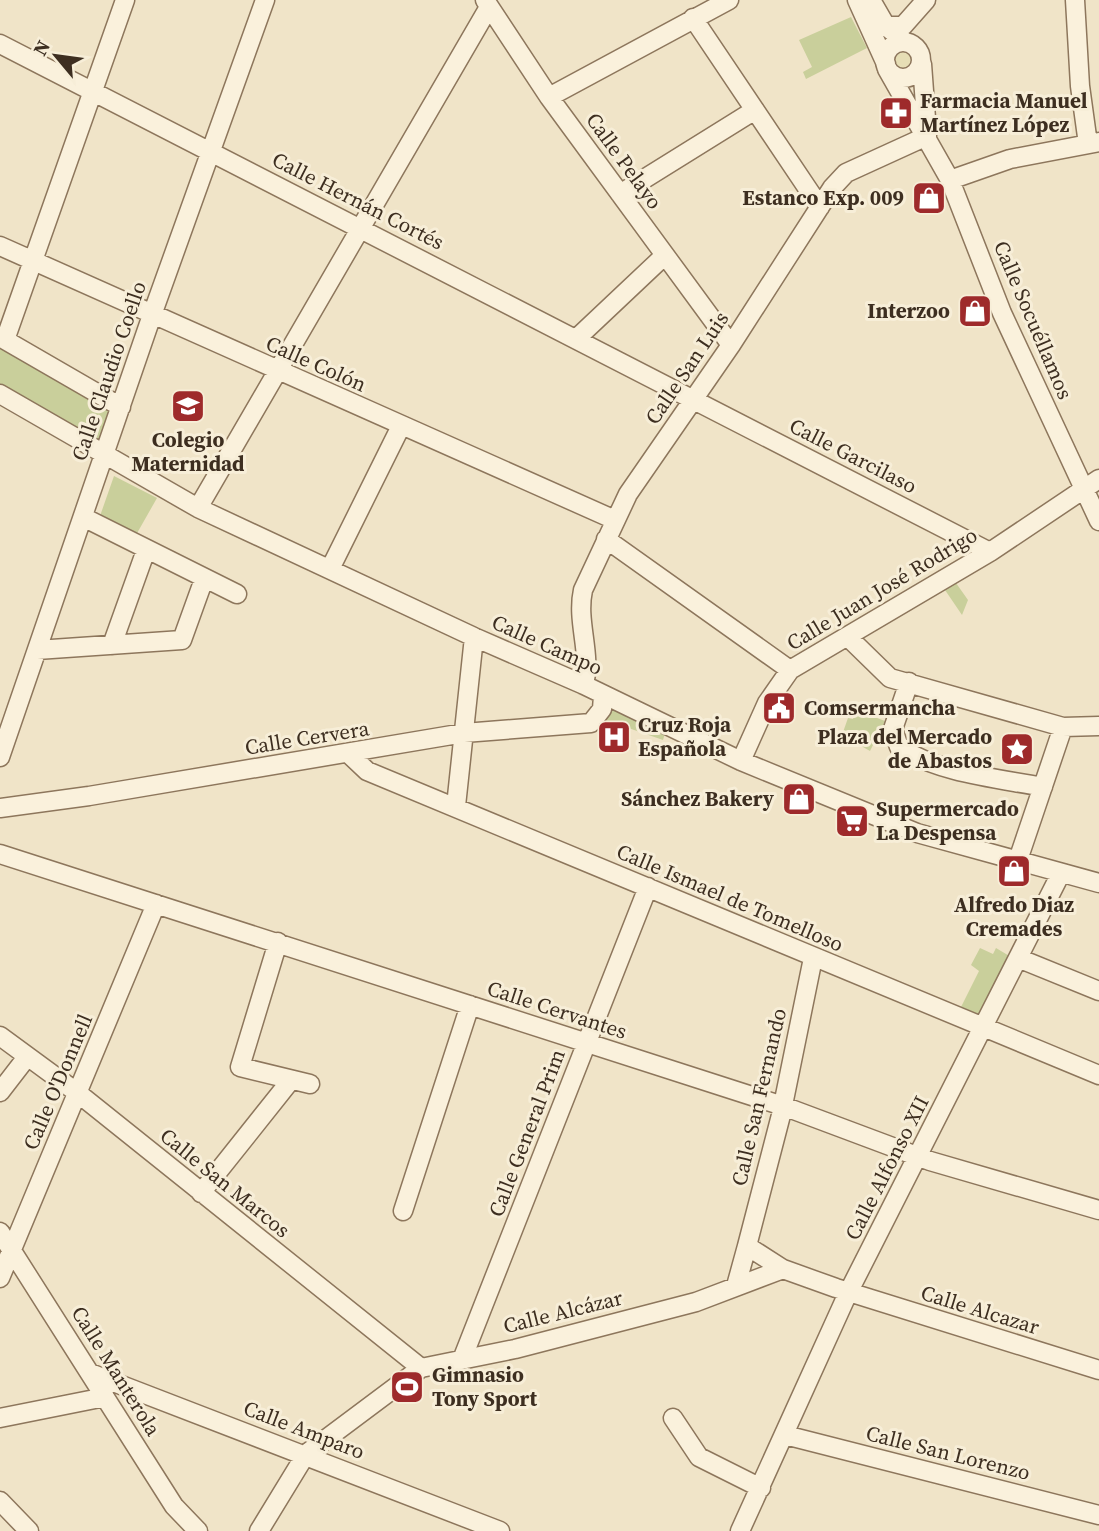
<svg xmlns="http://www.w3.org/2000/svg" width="1099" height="1531" viewBox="0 0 1099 1531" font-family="'Source Serif 4',serif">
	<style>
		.farmland { fill: #e6deb5 }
		.green { fill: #c9cf9b }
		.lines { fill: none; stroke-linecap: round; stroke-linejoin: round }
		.minor-casing { stroke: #8d765c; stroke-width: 21 }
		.minor { stroke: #faf1dc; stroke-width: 18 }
		.labels { text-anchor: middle; stroke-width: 6; stroke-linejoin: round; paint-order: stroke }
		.poi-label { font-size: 21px; font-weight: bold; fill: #3d2e20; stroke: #f7eed8; text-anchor: start }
		.street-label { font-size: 21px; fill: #3d2e20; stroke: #f7eed8 }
	</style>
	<rect width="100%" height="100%" fill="#f0e4c8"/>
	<!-- farmland -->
	<path class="farmland" d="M910,43L921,56L916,73L902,78L886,53L895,44Z"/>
	<!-- green -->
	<path class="green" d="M851,17L867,48L806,79L803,72L812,67L799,40Z
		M0,337L121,407L105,454L0,393Z
		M114,476L157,498L136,535L100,516Z
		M956,583L968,600L962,615L945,590Z
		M610,704L666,730L663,740L611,722H599Z
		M856,710L885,721L870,751L842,735L848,718L853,719Z
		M980,948L993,954L996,948L1011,957L981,1016L961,1007L979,971L971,965Z"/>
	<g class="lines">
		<!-- minor casing -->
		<g class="minor-casing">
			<path id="minor" d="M485,0L549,97L731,345
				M857,0L886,64
				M871,0L886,26L905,42
				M1075,0L1080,86L1088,144
				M693,18L820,207
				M886,26H903L926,0
				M885 60a18 18 0 1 1 36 0a18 18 0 1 1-36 0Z
				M0,44L990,552
				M922,64L927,132
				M887,69L950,180L1002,313L1099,521
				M549,97L729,0
				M950,180L1010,159L1099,142
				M620,194L755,110
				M0,246L615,520
				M0,337L121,407
				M576,339L664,256
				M5,340L125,0
				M0,394L198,508L474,637L584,685L741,761L917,833L1099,883
				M198,508L489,7
				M83,517L237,594
				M606,539L790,670
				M330,569L401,426
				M849,638L890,678L1063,727L1099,726
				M112,645L146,550
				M37,650L182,640L204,579
				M909,682L893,729L899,747C939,773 996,778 1043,787
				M584,685C592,653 576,622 583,590L628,494L731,345L832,188L846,173L927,136
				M349,754L367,771L1099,1075
				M0,757L152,315L265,0
				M741,761L767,703L790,670L990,552L1099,479
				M456,806L474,637
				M0,808L89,796L464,733L591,723L602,709L603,696
				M0,854L783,1106L930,1161L1099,1210
				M1018,860L1063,727
				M278,942L240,1067L310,1084
				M813,958L781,1115L747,1246L783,1269L836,1288L1099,1370
				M1018,958L1099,991
				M0,1036L79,1094L421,1368
				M0,1092L27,1057
				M201,1193L291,1080
				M403,1211L470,1005
				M0,1232L174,1506L198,1531
				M0,1278L156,904
				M736,1286L747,1246
				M463,1357L648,887
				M90,1373L500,1531
				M0,1418L105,1397
				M673,1418L699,1457L761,1488
				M785,1435L1099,1515
				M0,1501L29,1531
				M259,1531L306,1454L421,1368L515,1349L696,1302L783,1269
				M740,1531L848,1293L1061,873"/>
		</g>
		<!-- minor -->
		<use href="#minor" class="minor"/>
	</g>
	<!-- icons -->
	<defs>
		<g id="pharmacy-square" transform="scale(1.75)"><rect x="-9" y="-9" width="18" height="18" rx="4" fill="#9e2a2b" stroke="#f7eed8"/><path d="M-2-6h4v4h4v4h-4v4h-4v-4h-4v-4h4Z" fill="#fff"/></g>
		<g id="shop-square" transform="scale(1.75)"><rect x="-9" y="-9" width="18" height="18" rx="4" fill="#9e2a2b" stroke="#f7eed8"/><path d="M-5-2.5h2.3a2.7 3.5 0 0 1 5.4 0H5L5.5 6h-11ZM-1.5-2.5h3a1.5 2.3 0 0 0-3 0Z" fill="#fff"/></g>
		<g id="school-square" transform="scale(1.75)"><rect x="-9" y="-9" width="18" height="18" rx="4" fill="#9e2a2b" stroke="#f7eed8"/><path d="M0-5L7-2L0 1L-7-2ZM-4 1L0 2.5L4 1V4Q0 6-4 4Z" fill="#fff"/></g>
		<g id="civic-square" transform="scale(1.75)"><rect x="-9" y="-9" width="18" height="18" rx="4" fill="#9e2a2b" stroke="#f7eed8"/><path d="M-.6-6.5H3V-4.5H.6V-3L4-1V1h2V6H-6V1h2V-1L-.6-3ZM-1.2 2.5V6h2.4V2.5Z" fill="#fff"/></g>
		<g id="hospital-square" transform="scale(1.75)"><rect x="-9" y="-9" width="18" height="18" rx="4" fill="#9e2a2b" stroke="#f7eed8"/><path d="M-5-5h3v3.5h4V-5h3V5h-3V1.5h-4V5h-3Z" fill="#fff"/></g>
		<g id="sight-square" transform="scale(1.75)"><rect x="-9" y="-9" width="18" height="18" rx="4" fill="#9e2a2b" stroke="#f7eed8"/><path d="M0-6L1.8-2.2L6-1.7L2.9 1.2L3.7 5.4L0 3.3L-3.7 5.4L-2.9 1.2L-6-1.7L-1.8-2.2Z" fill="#fff"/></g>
		<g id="supermarket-square" transform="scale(1.75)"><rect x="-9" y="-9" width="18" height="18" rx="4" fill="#9e2a2b" stroke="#f7eed8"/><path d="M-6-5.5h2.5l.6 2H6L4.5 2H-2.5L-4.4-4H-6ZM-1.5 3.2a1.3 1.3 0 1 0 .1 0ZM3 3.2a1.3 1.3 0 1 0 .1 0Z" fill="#fff"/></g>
		<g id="stadium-square" transform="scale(1.75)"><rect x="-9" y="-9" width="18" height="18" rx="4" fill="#9e2a2b" stroke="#f7eed8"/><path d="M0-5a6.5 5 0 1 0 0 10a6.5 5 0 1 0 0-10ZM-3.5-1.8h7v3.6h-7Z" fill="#fff"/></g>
	</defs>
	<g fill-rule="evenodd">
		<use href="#pharmacy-square" x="896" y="113"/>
		<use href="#shop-square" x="929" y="198"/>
		<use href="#shop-square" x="975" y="311"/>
		<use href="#school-square" x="188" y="406"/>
		<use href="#civic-square" x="779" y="708"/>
		<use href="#hospital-square" x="614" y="737"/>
		<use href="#sight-square" x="1017" y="749"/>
		<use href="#shop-square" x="799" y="799"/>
		<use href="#supermarket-square" x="852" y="821"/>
		<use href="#shop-square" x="1014" y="871"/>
		<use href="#stadium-square" x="407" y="1387"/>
	</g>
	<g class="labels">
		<!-- poi labels -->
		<g class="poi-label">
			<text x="920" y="108">Farmacia Manuel<tspan x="920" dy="24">Martínez López</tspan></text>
			<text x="904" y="205" text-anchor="end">Estanco Exp. 009</text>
			<text x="950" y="318" text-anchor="end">Interzoo</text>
			<text x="188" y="447" text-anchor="middle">Colegio<tspan x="188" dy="24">Maternidad</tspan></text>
			<text x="804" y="715">Comsermancha</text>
			<text x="638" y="732">Cruz Roja<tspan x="638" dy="24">Española</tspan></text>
			<text x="992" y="744" text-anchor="end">Plaza del Mercado<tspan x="992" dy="24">de Abastos</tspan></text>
			<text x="774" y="806" text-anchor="end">Sánchez Bakery</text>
			<text x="876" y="816">Supermercado<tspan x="876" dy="24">La Despensa</tspan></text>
			<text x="1014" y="912" text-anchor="middle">Alfredo Diaz<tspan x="1014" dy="24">Cremades</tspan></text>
			<text x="432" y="1382">Gimnasio<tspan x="432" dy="24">Tony Sport</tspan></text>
		</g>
		<!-- street labels -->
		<g class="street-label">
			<text transform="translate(624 161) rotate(54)" y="7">Calle Pelayo</text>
			<text transform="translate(358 201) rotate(27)" y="7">Calle Hernán Cortés</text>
			<text transform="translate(1033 320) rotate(67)" y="7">Calle Socuéllamos</text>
			<text transform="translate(316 364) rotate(24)" y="7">Calle Colón</text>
			<text transform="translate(687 368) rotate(-56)" y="7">Calle San Luis</text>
			<text transform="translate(109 371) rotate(-71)" y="7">Calle Claudio Coello</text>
			<text transform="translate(853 456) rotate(27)" y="7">Calle Garcilaso</text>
			<text transform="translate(882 589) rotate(-31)" y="7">Calle Juan José Rodrigo</text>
			<text transform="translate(547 645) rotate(24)" y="7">Calle Campo</text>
			<text transform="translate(307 738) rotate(-9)" y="7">Calle Cervera</text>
			<text transform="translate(730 898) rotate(23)" y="7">Calle Ismael de Tomelloso</text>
			<text transform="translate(557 1010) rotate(18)" y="7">Calle Cervantes</text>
			<text transform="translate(58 1082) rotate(-67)" y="7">Calle O'Donnell</text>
			<text transform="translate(759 1097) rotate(-77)" y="7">Calle San Fernando</text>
			<text transform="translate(527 1133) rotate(-69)" y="7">Calle General Prim</text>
			<text transform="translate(887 1168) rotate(-63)" y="7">Calle Alfonso XII</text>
			<text transform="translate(225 1183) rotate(39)" y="7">Calle San Marcos</text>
			<text transform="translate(980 1310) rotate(17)" y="7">Calle Alcazar</text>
			<text transform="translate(563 1312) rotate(-14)" y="7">Calle Alcázar</text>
			<text transform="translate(116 1371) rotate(58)" y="7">Calle Manterola</text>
			<text transform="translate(304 1430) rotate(21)" y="7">Calle Amparo</text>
			<text transform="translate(948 1453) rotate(14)" y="7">Calle San Lorenzo</text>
		</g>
	</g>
	<!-- north arrow -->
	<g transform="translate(56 56) rotate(299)" stroke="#f7eed8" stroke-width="5" paint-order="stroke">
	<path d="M0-5L12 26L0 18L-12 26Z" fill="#3d2e20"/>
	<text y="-10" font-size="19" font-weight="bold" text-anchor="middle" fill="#3d2e20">N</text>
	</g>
</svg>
